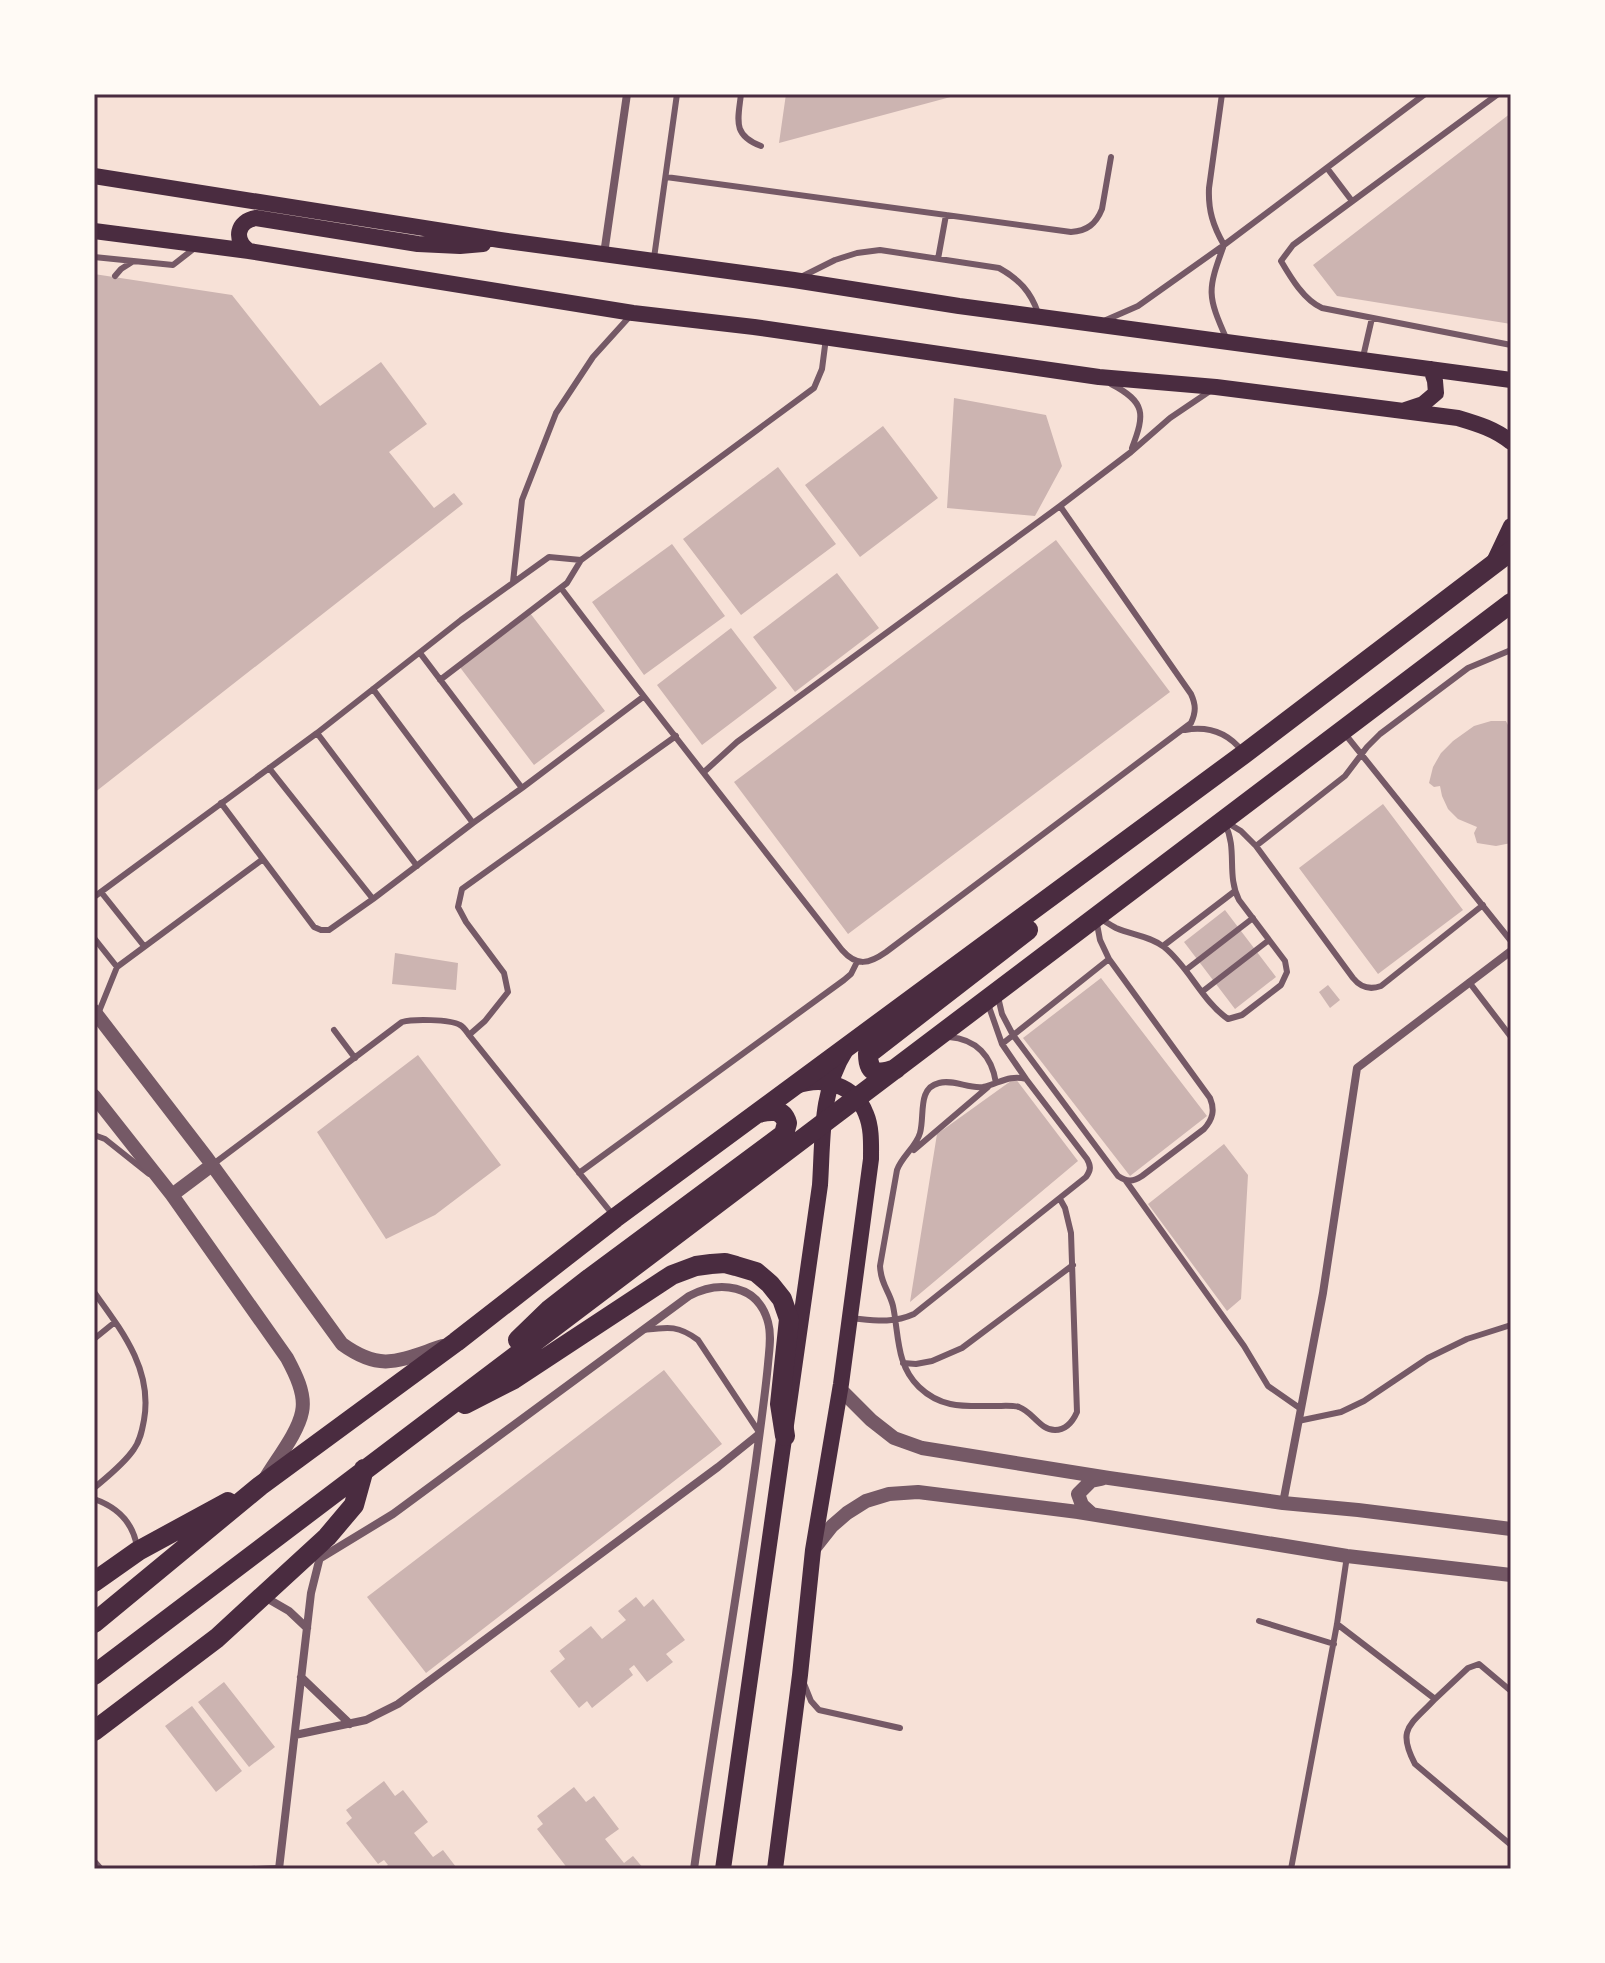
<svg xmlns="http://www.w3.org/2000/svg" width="1605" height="1963" viewBox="0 0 1605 1963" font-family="Rubik,sans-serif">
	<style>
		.building { fill: #ccb4b1 }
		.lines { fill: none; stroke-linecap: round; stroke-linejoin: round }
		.service { stroke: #755966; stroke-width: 6 }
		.minor { stroke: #755966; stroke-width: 8 }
		.tertiary { stroke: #755966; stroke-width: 14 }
		.secondary { stroke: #4a2c40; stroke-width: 16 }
		.trunk { stroke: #4a2c40; stroke-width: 20 }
		.neatline { fill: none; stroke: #4a2c40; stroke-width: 3 }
	</style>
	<rect width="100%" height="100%" fill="#f7e1d7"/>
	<!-- building -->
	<path class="building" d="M786,94H958V95L779,143Z
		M1511,113V324L1337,296L1313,265Z
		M94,274L232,295L320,406L381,362L427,424L389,452L434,508L454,493L463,504L94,793Z
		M954,398L1046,415L1062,466L1035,516L947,508Z
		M883,426L938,498L860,557L805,485Z
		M778,467L836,544L741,615L683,539Z
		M1056,540L1170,692L848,934L734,782Z
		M672,544L725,616L644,675L592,602Z
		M837,573L879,628L795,692L753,637Z
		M530,613L605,711L534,765L459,666Z
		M731,628L777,688L702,745L657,685Z
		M1491,721H1506L1509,727L1508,732L1511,734V843L1496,846L1477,843L1474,833L1477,827L1458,819L1448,809L1442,796L1440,786L1434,787L1429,783L1433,767L1441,753L1453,741L1474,726Z
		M1383,804L1463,910L1378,974L1299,868Z
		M1225,910L1276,977L1235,1009L1184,942Z
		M395,953L458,963L456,990L392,984Z
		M1101,978L1207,1116L1130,1176L1023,1038Z
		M1328,985L1340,1000L1330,1008L1319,992Z
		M418,1055L501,1165L435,1215L386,1239L317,1132Z
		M1015,1078L1078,1161L910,1302L937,1134Z
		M1224,1144L1248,1175L1241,1299L1227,1311L1148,1204Z
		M664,1370L722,1444L426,1673L367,1597Z
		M636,1597L644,1607L653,1599L685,1640L666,1654L673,1662L647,1682L634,1665L629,1669L633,1675L592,1708L587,1701L579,1708L550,1671L565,1659L559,1651L591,1626L602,1639L626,1620L618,1611Z
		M224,1682L275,1747L249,1767L198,1702Z
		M192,1706L242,1771L216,1792L165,1726Z
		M384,1781L395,1796L403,1790L428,1822L414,1833L433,1857L443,1850L456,1867L454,1869H382L388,1865L384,1860L378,1864L346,1823L352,1818L346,1810Z
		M574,1787L586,1802L594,1796L619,1829L605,1839L624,1863L633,1856L644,1869H577L575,1866L568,1869L537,1829L543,1824L537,1816Z"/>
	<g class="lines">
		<!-- service -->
		<path class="service" d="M741,94C738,120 732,135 761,146
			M1222,94L1209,188C1208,210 1213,226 1224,245
			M1498,94L1293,245L1281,261C1291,278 1304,300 1322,308L1511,345
			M1327,168L1352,201
			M666,177L1071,232C1087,231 1096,224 1102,209L1111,157
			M1224,245C1207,291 1207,295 1227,340
			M94,257L173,265L196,247
			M654,258L677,94
			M938,259L946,215
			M115,276L121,269L132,262
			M799,278L835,260L857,253L880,250L999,268C1019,279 1031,292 1038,313
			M1106,320L1138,306L1224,245L1425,94
			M1363,357L1372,318
			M1111,384C1146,402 1145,414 1132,448
			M513,582L522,500L556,413L593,357L631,315
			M561,588C653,710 748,829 842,950C857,967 869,964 886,952L1191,723C1196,712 1196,705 1191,694L1060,506
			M420,653L522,788
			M440,680L567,583L581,560L814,388L822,369L826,338
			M373,689L473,823
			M1185,730C1208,726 1227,732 1242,751
			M317,733L417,866
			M1345,734L1511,941
			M269,768L373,899
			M704,772L737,742L1060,506L1131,452L1170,418L1210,391
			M221,803L314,927L321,930H329L373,899L473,823L522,788L643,697
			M1226,822L1241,831L1256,846L1353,978C1361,988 1370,990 1381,986L1483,905
			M1256,846L1345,776L1367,747L1380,734L1468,668L1511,650
			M101,892L144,946
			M94,897L317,733L461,620L549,557L581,560
			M1099,918C1105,921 1110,925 1116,928C1132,935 1150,936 1164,947C1189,967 1202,1001 1228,1019L1242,1015L1281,985L1287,972L1285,961L1239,900C1226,874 1238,850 1225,824
			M94,938L117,967
			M1163,946L1235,891
			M1187,969L1253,918
			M1469,982L1511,1037
			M1203,991L1269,940
			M998,997L1002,1014L1013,1035L1118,1176C1127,1182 1133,1182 1142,1176L1204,1129C1213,1119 1215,1110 1210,1098L1109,959L1100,940L1097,924
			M988,1004L1002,1044L1026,1079
			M98,1014L117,967L263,859
			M334,1030L355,1058
			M469,1035L485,1021L508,992L504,973L466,922L458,907L462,889L676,736
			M949,1037C976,1039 992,1056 996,1083
			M1002,1044L1109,959
			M94,1135L105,1139L149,1174
			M914,1150L988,1087
			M212,1165L402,1022C412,1019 450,1019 460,1025C464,1027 466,1031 469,1035L613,1215
			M579,1173L844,980L851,974L857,962
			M1126,1181L1244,1346L1268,1386L1301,1409
			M94,1292C122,1331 153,1370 144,1420C142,1431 140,1441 134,1449C124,1464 107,1477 94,1488
			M850,1318C873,1320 892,1324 914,1314L1086,1177C1091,1170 1091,1166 1087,1159L1026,1079C1010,1074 998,1084 983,1087C969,1089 953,1079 939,1083C917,1088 925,1116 920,1133C916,1147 902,1156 897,1170L880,1266C881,1285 889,1290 893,1306C899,1335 896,1365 919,1387C942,1409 965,1406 995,1406C1003,1406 1012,1405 1019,1407C1033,1412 1040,1430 1055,1430C1067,1430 1073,1421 1077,1412L1071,1233L1065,1208L1060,1199
			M644,1330C668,1327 678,1325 698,1340L759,1432
			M94,1339L115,1322
			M903,1363L916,1364L932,1361L962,1348L1073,1265
			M1298,1421L1341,1412L1364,1401L1428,1358L1467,1339L1511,1325
			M94,1499C117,1507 133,1522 137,1547
			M1259,1621L1334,1644
			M1337,1624L1435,1699C1411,1725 1396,1728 1415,1764L1511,1845
			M803,1681L811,1701L819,1710L900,1728
			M1435,1699L1468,1668L1479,1664L1511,1691
			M94,1861L101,1869
			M251,1869L279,1868
			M1291,1869L1337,1624L1347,1556"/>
		<!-- minor -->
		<path class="minor" d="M604,254L627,94
			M1283,1503L1323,1293L1357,1068L1511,951
			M319,1559L393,1514L689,1296C719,1280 758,1284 768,1322C772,1336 769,1351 768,1364C765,1397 760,1429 756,1461C737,1597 713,1733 694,1869
			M263,1596L289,1611L307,1628
			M301,1677L350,1724
			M295,1735L366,1720L398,1704L718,1467L759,1434
			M279,1869L311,1593L320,1557"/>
		<!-- tertiary -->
		<path class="tertiary" d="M94,1011L207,1158L342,1344C382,1373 400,1360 443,1346
			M94,1096L172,1195L287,1358C295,1373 306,1394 302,1412C298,1433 276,1460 265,1479
			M172,1195L212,1165
			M840,1389L871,1420L894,1438L922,1448L1109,1478L1283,1503L1358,1510L1511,1529
			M1092,1514L1082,1505L1078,1494L1091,1481L1101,1479
			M813,1550L832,1526L847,1513L866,1501L889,1494L918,1492L1078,1512L1347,1556L1511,1575"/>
		<!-- secondary -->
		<path class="secondary" d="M94,176L500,240L794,280L959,306L1511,380
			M94,231L249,251L633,313L754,327L1099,377L1216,387L1458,418C1478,424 1495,429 1511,442
			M249,251C233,240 237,221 256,218L418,244L460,246L483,244
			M1405,410L1423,404L1436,393L1435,381L1431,369
			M1493,564L1511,526
			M723,1869L820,1185C823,1139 820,1090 846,1050
			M775,1869L800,1675L813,1550L841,1384L871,1159C871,1145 872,1128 866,1114C855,1085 824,1076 796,1086"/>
		<!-- trunk -->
		<path class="trunk" d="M896,1069C879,1075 868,1075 868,1054L1028,930
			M518,1340L549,1310L590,1278L784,1134L787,1123C783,1108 770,1110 758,1113
			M465,1404L514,1379L672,1275L696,1266L711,1264L725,1263L736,1266L756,1272L770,1284L782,1299L789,1319L780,1404L785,1436
			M94,1582L138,1551L228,1502
			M94,1623L260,1486L456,1342L615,1218L1244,754L1511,551
			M94,1675L1511,603
			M94,1731L217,1638L327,1537L354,1505L364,1469"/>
	</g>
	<!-- border -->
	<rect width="1605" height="1963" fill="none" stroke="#fffaf5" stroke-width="192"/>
	<rect x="96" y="96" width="1413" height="1771" class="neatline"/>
</svg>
